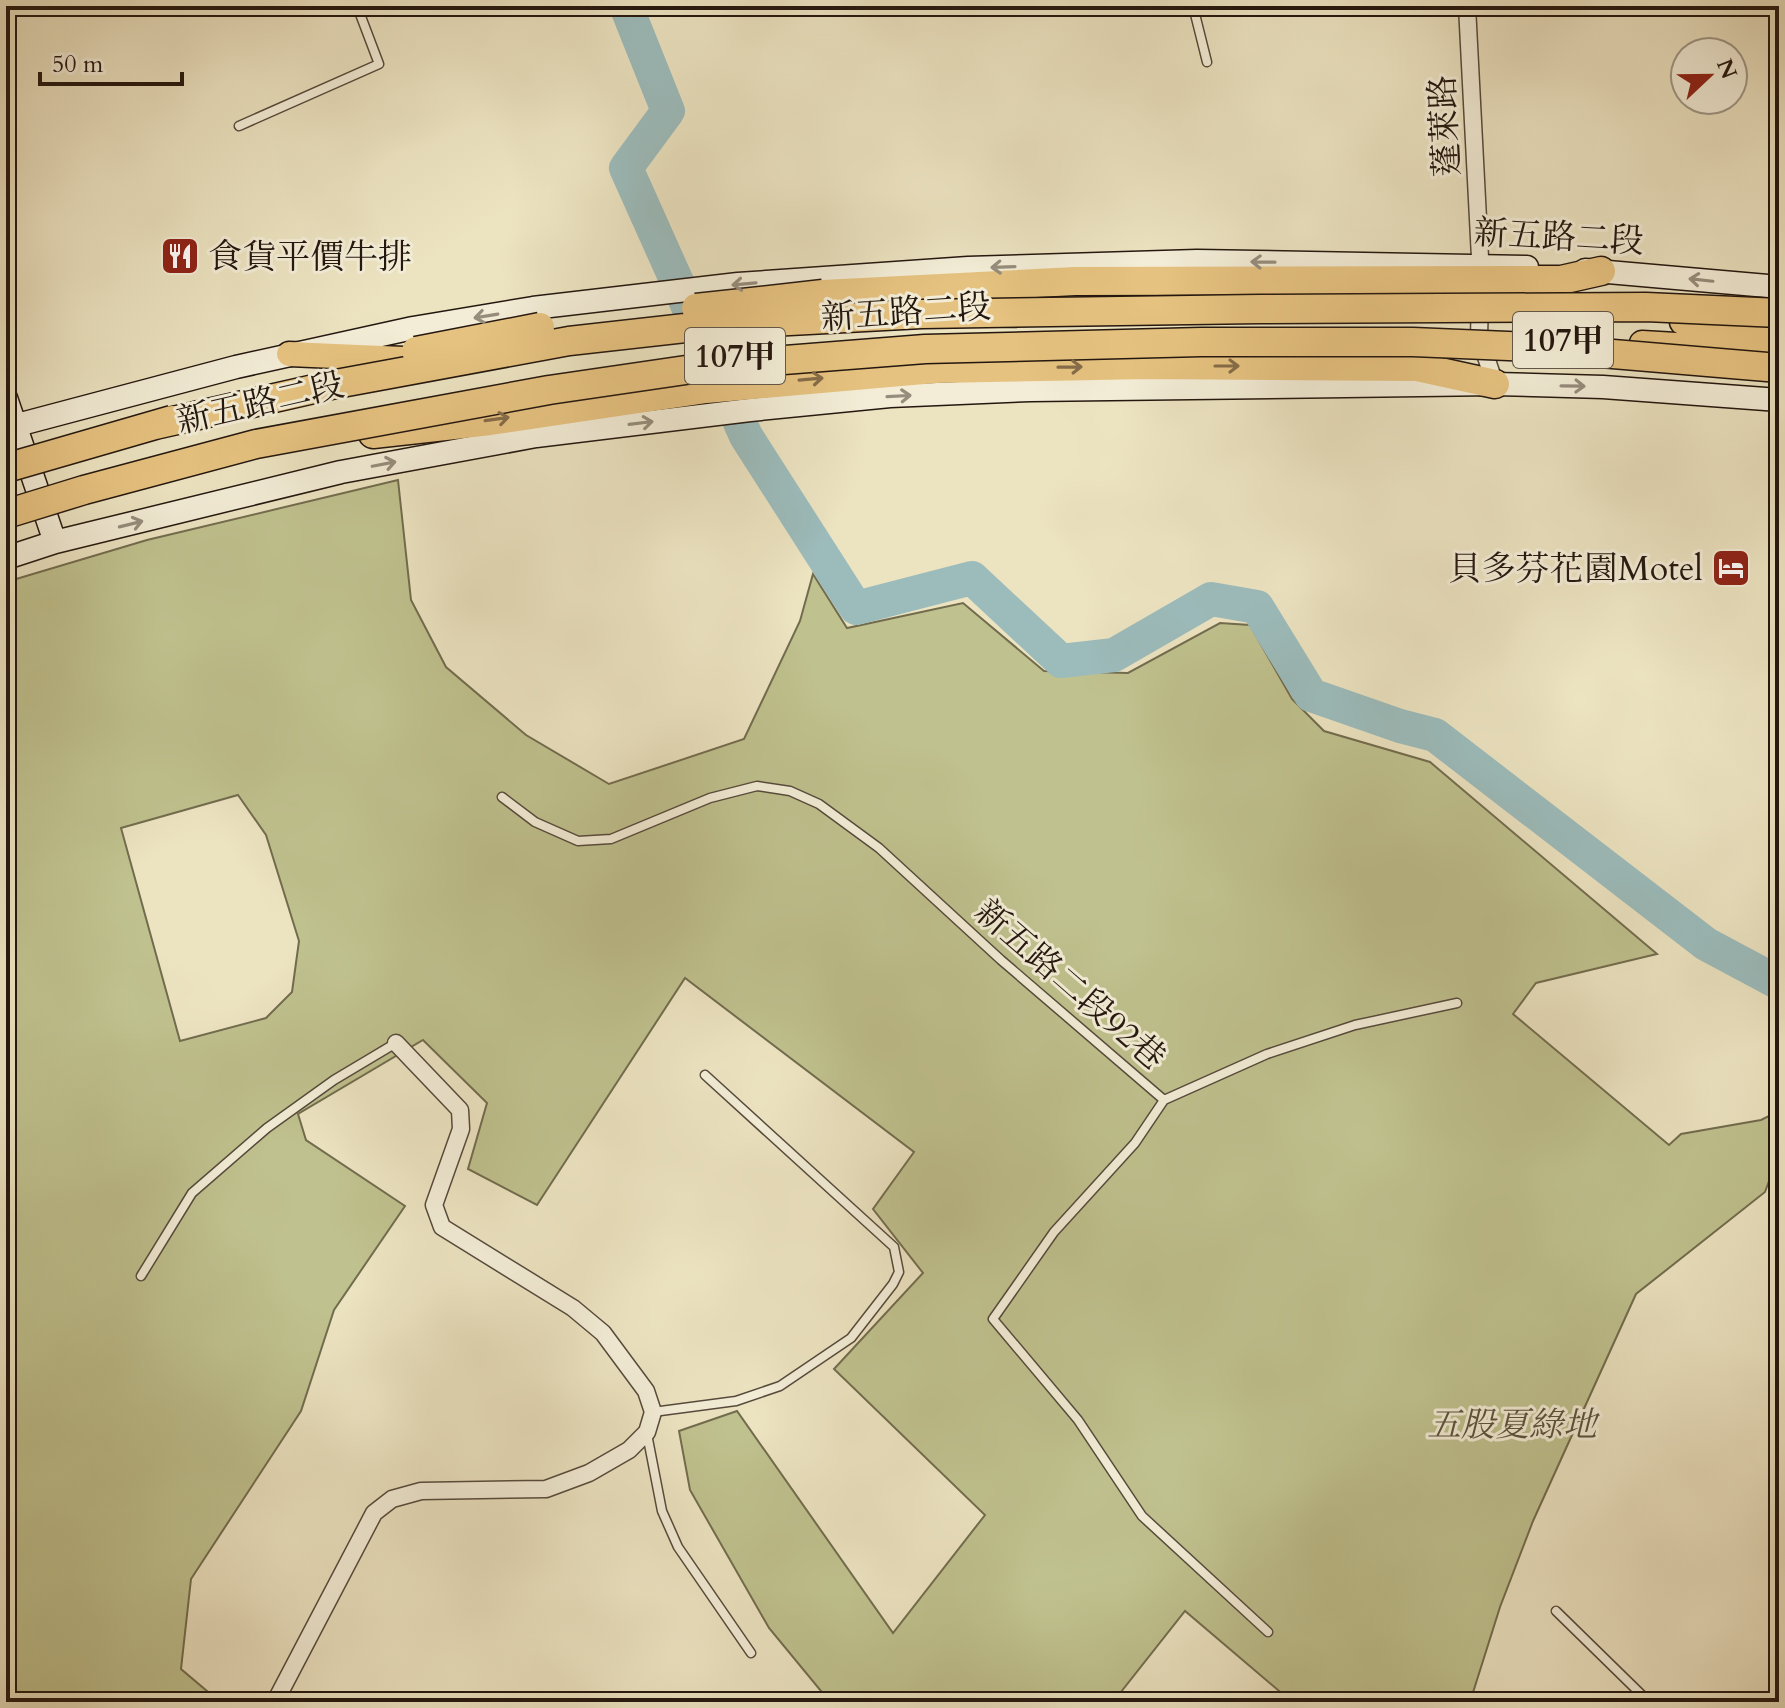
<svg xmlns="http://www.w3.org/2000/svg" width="1785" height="1708" viewBox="0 0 1785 1708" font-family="Cardo,'Noto Serif TC',serif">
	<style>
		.green { fill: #bfc18e; stroke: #726c4e; stroke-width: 2; fill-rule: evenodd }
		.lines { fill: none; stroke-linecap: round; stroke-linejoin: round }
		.river { stroke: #9cbcbc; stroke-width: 34 }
		.lane-casing { stroke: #564a3c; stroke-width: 11 }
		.street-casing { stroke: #564a3c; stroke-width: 19 }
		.secondary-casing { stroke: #24170f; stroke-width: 25 }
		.primary-casing { stroke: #24170f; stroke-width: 27 }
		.highway-casing { stroke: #24170f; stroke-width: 31 }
		.lane { stroke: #f3edd7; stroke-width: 8 }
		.street { stroke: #f3edd7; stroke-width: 16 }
		.secondary { stroke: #f3edd7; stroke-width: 22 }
		.primary { stroke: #e6c280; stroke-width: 24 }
		.highway { stroke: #e6c280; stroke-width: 28 }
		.highway-bridge-casing { stroke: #24170f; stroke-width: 31; stroke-linecap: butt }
		.highway-bridge { stroke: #e6c280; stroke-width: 28 }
		.oneway { stroke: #968d7d }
		.oneway2 { stroke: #856c48 }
		.labels { text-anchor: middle; stroke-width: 6; stroke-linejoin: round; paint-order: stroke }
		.shield { fill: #f3edd7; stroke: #62574b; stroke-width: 2 }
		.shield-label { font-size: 32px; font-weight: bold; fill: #24170f }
		.street-label { font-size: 34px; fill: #24170f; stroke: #f3edd7 }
		.poi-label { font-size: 34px; fill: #24170f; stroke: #f3edd7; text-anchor: start }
		.park-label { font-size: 34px; font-style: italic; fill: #5a523b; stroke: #f3edd7 }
	</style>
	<rect width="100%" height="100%" fill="#ece3c1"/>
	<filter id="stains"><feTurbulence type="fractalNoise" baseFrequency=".0025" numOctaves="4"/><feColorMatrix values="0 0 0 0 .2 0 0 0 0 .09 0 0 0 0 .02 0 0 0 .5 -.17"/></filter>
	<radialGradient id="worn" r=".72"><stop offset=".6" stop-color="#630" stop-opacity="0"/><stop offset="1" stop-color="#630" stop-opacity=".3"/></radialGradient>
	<!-- green -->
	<path class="green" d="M398,480L411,600L446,667L526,735L609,784L744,739L800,621L813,574L847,628L963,603L1044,671L1128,673L1220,623L1250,625L1292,699L1324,731L1430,762L1657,954L1536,983L1513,1014L1669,1145L1681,1134L1761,1120L1779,1111V1154L1765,1192L1636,1294L1533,1521L1500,1607L1470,1702H1292L1185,1611L1113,1702H830L769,1628L690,1490L679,1431L737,1411L893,1633L985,1515L834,1369L923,1273L873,1209L914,1152L685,978L537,1205L468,1169L487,1103L423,1040L298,1114L306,1140L405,1206L334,1310L301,1411L191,1579L181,1669L220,1702H6V582L147,540ZM238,795L266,835L299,941L292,992L266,1018L180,1041L121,828Z"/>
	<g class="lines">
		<!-- river -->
		<path class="river" d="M626,6L668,111L626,168L746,436L856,608L972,578L1061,661L1114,655L1211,599L1257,607L1311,695L1400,726L1435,735L1706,944L1779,983"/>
		<!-- lane casing -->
		<g class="lane-casing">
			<path id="lane" d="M1193,6L1207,62
				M239,126L379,64L357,6
				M502,797L535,822L578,841L611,839L710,798L757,786L790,791L819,804L879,848L1001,960L1164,1100L1135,1143L1054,1232L993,1319L1078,1420L1142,1516L1268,1632
				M1164,1100L1267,1054L1355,1025L1457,1003
				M141,1276L192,1193L267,1128L334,1080L396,1043
				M653,1412L736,1401L780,1386L851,1338L893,1284L899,1272L894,1247L705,1075
				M647,1434L662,1511L678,1547L751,1653
				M1556,1611L1649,1702"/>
		</g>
		<!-- street casing -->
		<g class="street-casing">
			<path id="street" d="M1467,6L1481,277
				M1480,300L1479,336L1495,384
				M275,1702L374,1513L392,1499L421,1491L546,1489L589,1473L629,1450L647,1432L653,1412L646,1391L603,1333L573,1308L442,1227L434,1205L461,1129L460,1110L396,1043"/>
		</g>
		<!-- secondary casing -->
		<g class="secondary-casing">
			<path id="secondary" d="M1585,270L1779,287
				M6,398L55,542
				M6,428L236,367L413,328L533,308L738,284L968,268L1197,261L1527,267
				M6,558L55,542L341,472L536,436L750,410L890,396L1030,390L1495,384L1603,387L1779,400"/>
		</g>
		<!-- primary casing -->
		<g class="primary-casing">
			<path id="primary" d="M1682,322L1779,328
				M1642,343L1779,351
				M289,354L427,360"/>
		</g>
		<!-- highway casing -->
		<g class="highway-casing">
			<path id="highway" d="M823,294L1075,281L1561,280L1601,271
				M373,434L490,421L706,389L935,369L1149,365L1417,367L1495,384"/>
		</g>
		<!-- lane -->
		<use href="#lane" class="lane"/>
		<!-- street -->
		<use href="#street" class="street"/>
		<!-- secondary -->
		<use href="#secondary" class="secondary"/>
		<!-- primary -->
		<use href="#primary" class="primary"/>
		<!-- highway -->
		<use href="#highway" class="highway"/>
		<!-- highway-bridge casing -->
		<g class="highway-bridge-casing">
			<path id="highway-bridge" d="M696,308L823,294
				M416,351L540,327
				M155,425L336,384L569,341L712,325L922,314L1260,309L1646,307L1779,313
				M6,468L172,420
				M6,514L84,490L256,444L549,390L720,365L925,349L1201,342H1413L1530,347L1779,368"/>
		</g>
		<!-- highway-bridge -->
		<use href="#highway-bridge" class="highway-bridge"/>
	</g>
	<!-- one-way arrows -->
	<defs><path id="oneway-shaft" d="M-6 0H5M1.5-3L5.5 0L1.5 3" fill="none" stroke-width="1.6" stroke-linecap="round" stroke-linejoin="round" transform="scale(2)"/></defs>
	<g class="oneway">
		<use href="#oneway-shaft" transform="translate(1263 262) rotate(-179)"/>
		<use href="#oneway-shaft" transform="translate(1003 267) rotate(178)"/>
		<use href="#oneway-shaft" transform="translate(1701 280) rotate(-174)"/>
		<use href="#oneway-shaft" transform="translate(744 284) rotate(175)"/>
		<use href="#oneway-shaft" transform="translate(486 316) rotate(171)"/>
		<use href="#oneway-shaft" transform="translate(1573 386) rotate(1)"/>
		<use href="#oneway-shaft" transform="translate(899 396) rotate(-3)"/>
		<use href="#oneway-shaft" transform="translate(641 423) rotate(-7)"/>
		<use href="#oneway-shaft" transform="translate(384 464) rotate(-11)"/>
		<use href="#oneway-shaft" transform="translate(131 524) rotate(-14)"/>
	</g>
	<g class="oneway2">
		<use href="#oneway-shaft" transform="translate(1227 366)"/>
		<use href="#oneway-shaft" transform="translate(1070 367) rotate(-1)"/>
		<use href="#oneway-shaft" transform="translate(811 379) rotate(-5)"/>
		<use href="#oneway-shaft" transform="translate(497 419) rotate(-8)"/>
	</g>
	<!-- icons -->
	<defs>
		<g id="restaurant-square" transform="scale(2)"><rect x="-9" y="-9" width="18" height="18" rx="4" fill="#8f2418" stroke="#f3edd7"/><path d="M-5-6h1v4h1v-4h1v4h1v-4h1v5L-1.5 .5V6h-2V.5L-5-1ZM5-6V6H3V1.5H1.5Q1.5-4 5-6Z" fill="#fff"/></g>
		<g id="hotel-square" transform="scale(2)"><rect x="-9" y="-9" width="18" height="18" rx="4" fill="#8f2418" stroke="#f3edd7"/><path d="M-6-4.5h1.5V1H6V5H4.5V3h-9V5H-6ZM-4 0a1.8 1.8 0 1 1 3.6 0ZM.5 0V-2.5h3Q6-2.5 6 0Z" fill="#fff"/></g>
	</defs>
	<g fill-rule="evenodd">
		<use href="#restaurant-square" x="180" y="256"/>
		<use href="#hotel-square" x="1731" y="568"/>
	</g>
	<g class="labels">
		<!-- shield labels -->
		<g class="shield">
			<rect x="1513" y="312" width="100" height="56" rx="6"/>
			<rect x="685" y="328" width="100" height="56" rx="6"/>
		</g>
		<g class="shield-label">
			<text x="1563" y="351">107甲</text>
			<text x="735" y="367">107甲</text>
		</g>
		<!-- street labels -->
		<g class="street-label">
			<text transform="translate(1444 126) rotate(-93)" y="12">蓬萊路</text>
			<text transform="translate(1559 236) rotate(3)" y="12">新五路二段</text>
			<text transform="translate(906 311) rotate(-4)" y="12">新五路二段</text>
			<text transform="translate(260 402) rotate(-13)" y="12">新五路二段</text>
			<text transform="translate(1071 984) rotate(41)" y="12">新五路二段92巷</text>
		</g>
		<!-- poi labels -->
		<g class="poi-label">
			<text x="208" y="268">食貨平價牛排</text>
			<text x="1703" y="580" text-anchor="end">貝多芬花園Motel</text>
		</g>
		<!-- park labels -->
		<g class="park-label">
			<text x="1512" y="1436">五股夏綠地</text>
		</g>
	</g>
	<!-- margin -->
	<rect width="1785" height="1708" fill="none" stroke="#ece3c1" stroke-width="32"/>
	<rect x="8" y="8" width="1769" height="1692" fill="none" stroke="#24170f" stroke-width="4"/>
	<rect x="16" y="16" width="1753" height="1676" fill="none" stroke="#24170f" stroke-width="2"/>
	<!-- north arrow -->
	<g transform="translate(1709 76) rotate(68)"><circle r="38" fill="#f3edd7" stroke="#a09787" stroke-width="2"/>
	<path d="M0-6L14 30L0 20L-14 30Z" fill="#8f2418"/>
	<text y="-12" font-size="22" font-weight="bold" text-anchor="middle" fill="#24170f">N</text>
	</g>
	<!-- scale -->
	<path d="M40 72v12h142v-12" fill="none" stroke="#24170f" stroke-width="4"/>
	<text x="52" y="72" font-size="24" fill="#24170f" stroke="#f3edd7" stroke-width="6" paint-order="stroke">50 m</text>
	<rect width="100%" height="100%" filter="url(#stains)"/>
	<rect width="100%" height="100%" fill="url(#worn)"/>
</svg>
